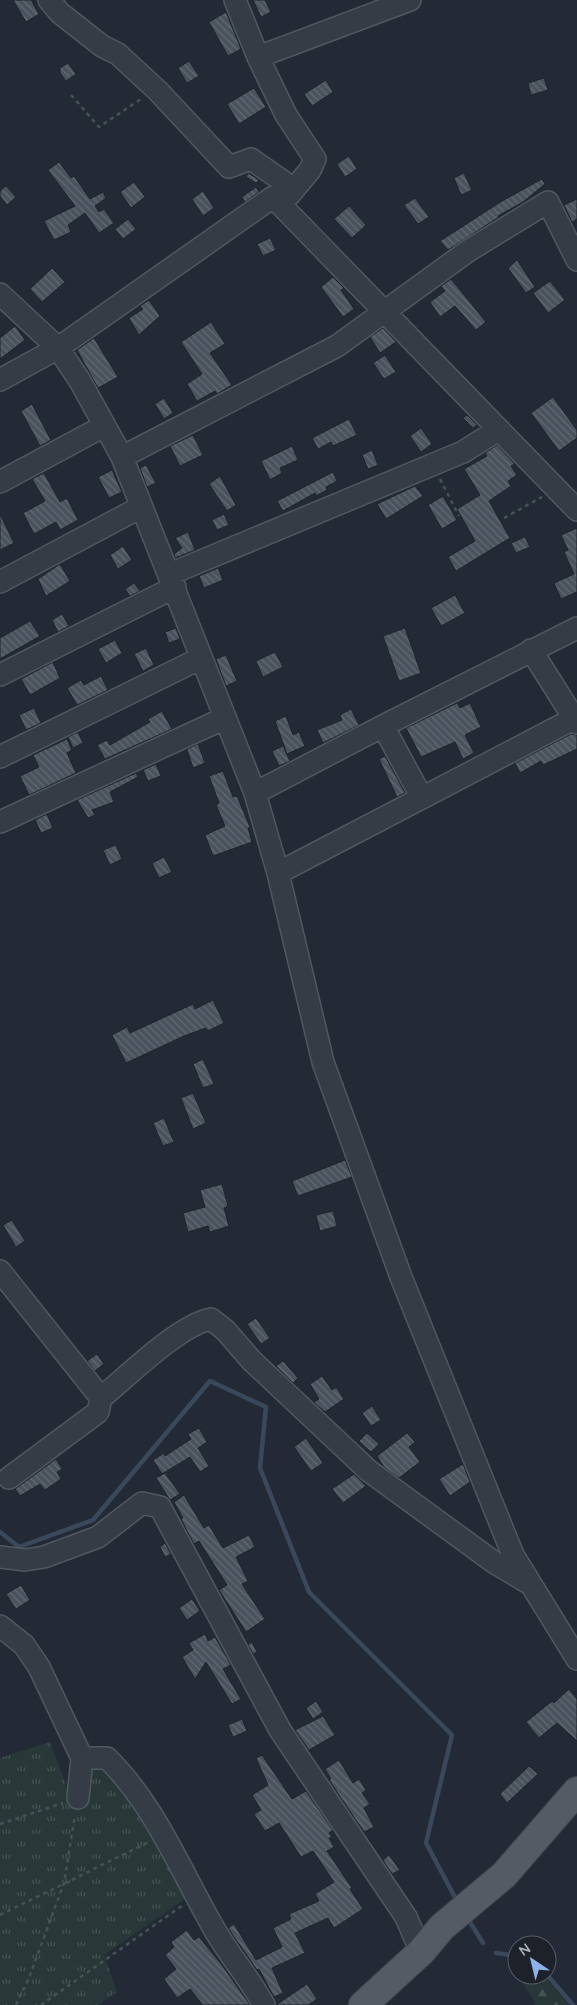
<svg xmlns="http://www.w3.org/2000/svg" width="577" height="2005" viewBox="0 0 577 2005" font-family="Quicksand,sans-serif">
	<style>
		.grass { fill: url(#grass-tufts) }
		.forest { fill: url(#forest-firs) }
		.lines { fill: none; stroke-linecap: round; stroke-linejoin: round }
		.stream { stroke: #3a485c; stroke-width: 4.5 }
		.building { fill: url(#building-back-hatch); stroke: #1e232c }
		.minor-casing { stroke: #515760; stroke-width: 24 }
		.major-casing { stroke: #40454f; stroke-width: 30 }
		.path { stroke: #445355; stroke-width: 2.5; stroke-dasharray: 4 4; stroke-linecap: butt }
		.minor { stroke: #363c45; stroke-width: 21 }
		.major { stroke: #545b65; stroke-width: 28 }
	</style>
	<defs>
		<pattern id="grass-tufts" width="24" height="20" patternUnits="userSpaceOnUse" patternTransform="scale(1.25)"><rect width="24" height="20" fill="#283838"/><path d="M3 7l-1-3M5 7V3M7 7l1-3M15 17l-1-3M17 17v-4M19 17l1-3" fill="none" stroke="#455353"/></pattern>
		<pattern id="forest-firs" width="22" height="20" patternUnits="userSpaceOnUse" patternTransform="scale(1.25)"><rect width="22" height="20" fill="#283838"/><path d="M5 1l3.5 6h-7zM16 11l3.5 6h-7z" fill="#455353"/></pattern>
		<pattern id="building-back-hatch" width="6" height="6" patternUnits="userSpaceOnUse" patternTransform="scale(1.25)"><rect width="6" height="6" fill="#4a525e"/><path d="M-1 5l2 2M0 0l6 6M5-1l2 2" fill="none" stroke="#626973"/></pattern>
	</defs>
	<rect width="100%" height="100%" fill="#232a35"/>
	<!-- grass -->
	<path class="grass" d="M50,1742L69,1792L88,1769L101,1767L116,1775L188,1897L104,1955L117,1992L98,2005H0V1758Z"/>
	<!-- forest -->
	<path class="forest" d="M535,1975L547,1980L569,2005H536L521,1979Z"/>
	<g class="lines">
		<!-- stream -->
		<path class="stream" d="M0,1532L19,1547L93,1520L210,1381L266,1407L260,1468L309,1592L452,1735L426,1843L457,1901
			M468,1919L483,1943
			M496,1953L517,1956
			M547,1975L573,2005"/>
	</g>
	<!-- building -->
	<path class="building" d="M13,0H31L39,14L26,22Z
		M253,0H265L271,12L261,17Z
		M226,12L241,49L228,56L209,22Z
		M189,61L199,76L187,83L178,68Z
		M68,63L76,74L66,81L60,73V68Z
		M544,78L548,90L531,95L528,83Z
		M326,80L333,92L312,106L304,94Z
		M254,88L266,107L239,124L227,104Z
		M349,156L357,169L345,177L337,164Z
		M59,162L71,178L74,176L90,199L103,192L106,198L95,206L99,212L104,209L114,223L99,233L85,213L68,225L71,232L54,240L44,221L75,206L48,170Z
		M248,173L259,180L256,183L246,177Z
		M464,173L472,190L461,195L454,178Z
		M542,179L545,184L523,202L498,216L499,217L448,250L440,241L502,201Z
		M134,182L145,197L131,208L120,192Z
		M6,186L16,197L7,205L0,196V191Z
		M256,187L259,192L245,202L242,197Z
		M203,191L214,208L203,216L192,199Z
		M415,198L429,217L418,224L404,205Z
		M577,199V219L572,222L564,205Z
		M349,206L366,225L352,238L334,219Z
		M128,219L136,229L123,239L115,229Z
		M270,238L276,250L263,256L257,244Z
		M517,260L535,287L526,293L508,268Z
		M52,268L65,282L42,302L30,289Z
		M333,277L344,288L341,290L354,309L343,317L321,287Z
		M451,279L486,322L476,330L455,306L440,317L430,302L445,291L441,286Z
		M550,281L565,300L548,313L533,293Z
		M149,300L160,316L139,335L129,318L143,309L140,306Z
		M211,322L225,344L210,353L232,385L217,394L215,391L197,401L187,384L202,374L181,342Z
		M15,326L25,340L0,359V338Z
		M383,328L396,342L380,353L370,337Z
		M94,338L118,377L98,388L77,350Z
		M385,355L396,372L384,379L373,363Z
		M553,397L577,430V438L559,451L531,413Z
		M164,398L173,413L164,419L155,404Z
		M32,404L51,440L40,446L21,411Z
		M467,415L477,425L473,428L463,418Z
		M349,419L357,435L333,446L331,442L318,449L312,438Z
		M421,428L432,444L421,452L410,436Z
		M193,435L203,455L180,466L170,446Z
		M497,445L515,464L511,466L517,475L508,481L511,486L489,501L510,538L456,571L448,557L475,541L457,509L480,495L464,469L487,456L485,453Z
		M292,446L298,460L280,468L282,473L270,480L261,461Z
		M372,450L378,465L368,469L362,455Z
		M146,465L156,483L147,487L140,468Z
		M112,470L122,492L109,498L98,477Z
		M333,472L337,481L326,487L327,490L316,496L315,493L283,511L277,501Z
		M44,473L60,502L67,498L78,520L60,530L56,522L34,534L23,513L45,501L32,479Z
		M220,476L236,505L227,511L209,484Z
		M415,486L423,496L386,519L377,504Z
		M443,496L457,520L442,529L428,505Z
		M0,514L14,543L0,550Z
		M224,514L229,525L217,530L212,520Z
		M577,528V592L561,599L554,583L574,574L564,552L568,550L561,535Z
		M188,532L195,550L175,558L174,554L182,548L175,538Z
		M525,537L530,547L516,553L511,543Z
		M123,546L132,560L118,569L110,555Z
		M60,564L70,581L46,596L38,579Z
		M218,568L223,580L204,588L199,576Z
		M134,583L140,591L130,596L125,589Z
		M455,595L465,613L441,626L431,608Z
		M62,614L69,626L58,632L52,620Z
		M30,621L40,636L0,659V638Z
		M176,628L180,639L169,643L165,632Z
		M405,628L421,673L399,681L383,636Z
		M115,640L122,653L106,663L98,649Z
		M146,648L154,665L143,671L134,654Z
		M275,652L283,667L263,677L256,661Z
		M226,655L237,681L226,686L216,659Z
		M53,662L60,678L30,695L21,679Z
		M101,676L108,690L77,705L67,688L81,680L84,685Z
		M457,703L460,708L470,703L481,727L465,735L474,753L463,759L455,742L421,757L406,728Z
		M34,708L41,723L26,730L19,715Z
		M351,709L359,725L323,743L317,730L342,720L340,715Z
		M162,711L172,729L105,759L97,745L107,740L110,745L150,722L148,719Z
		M286,716L293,735L299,732L305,746L287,754L275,721Z
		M78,732L83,743L73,748L68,737Z
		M571,734L577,735V749L543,765L541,761L520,773L515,763Z
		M67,739L72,750L67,753L76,773L29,795L20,776L39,767L33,755Z
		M198,744L205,763L193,768L187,749Z
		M283,746L290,761L279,766L272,751Z
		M385,756L405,793L397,797L379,759Z
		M156,764L161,776L148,781L143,770Z
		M223,771L233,797L237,796L250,827L248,828L252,842L213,856L205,835L225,826L216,805L219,803L209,776Z
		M136,773L138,777L110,792L114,802L92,810L95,815L88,818L77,800Z
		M47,814L53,828L41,833L35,820Z
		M116,845L122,859L110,865L103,850Z
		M164,857L172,872L159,878L152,863Z
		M213,1000L224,1023L208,1031L206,1028L184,1036L126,1063L112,1035L127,1027L130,1033L193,1004L195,1009Z
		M203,1059L214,1084L203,1088L193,1064Z
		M193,1093L206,1123L193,1129L181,1098Z
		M164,1118L174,1142L163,1146L153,1123Z
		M345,1160L352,1177L298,1196L292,1181Z
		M222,1184L228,1206L224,1208L229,1226L210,1232L208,1226L188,1232L183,1213L205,1207L200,1190Z
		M333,1211L337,1226L320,1231L316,1215Z
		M12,1220L25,1241L16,1247L3,1225Z
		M256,1318L270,1338L261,1344L247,1324Z
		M97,1354L104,1364L95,1371L87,1361Z
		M283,1361L298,1378L293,1383L276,1366Z
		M322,1376L332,1390L336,1387L344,1399L325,1412L314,1402L319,1399L310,1384Z
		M372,1406L381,1420L371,1426L362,1413Z
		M199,1428L207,1442L198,1448L209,1466L200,1472L190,1457L162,1474L153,1460L164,1453L165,1456L191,1439L188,1434Z
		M367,1433L379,1444L371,1452L359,1441Z
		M407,1433L415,1442L409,1447L420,1462L399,1478L384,1467L377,1456Z
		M306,1438L323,1463L311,1471L294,1447Z
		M56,1459L62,1469L57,1472L61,1479L45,1490L40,1484L20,1496L15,1489Z
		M463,1464L470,1482L450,1496L439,1479Z
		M165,1473L180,1494L170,1500L156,1478Z
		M354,1474L366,1486L343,1503L332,1489Z
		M184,1495L204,1528L209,1525L223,1548L249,1535L255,1547L236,1557L248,1581L242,1584L265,1619L246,1632L219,1590L227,1585L199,1541L194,1544L181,1519L183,1518L174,1502Z
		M165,1543L171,1554L165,1557L160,1547Z
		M21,1585L30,1600L16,1609L6,1594Z
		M192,1599L200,1611L187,1620L179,1608Z
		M205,1634L208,1641L215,1637L231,1665L223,1669L241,1699L232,1704L206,1662L195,1679L182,1657L193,1650L189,1643Z
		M252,1642L257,1652L253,1654L248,1645Z
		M569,1689L577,1699V1741L557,1723L539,1738L526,1722L552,1701L554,1703Z
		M316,1701L323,1712L313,1719L306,1708Z
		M323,1716L335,1735L309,1750L295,1730Z
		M242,1719L247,1731L233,1737L228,1725Z
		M262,1755L292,1799L306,1791L333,1830L329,1833L332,1837L329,1838L334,1847L327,1851L352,1888L350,1889L363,1909L334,1928L328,1918L295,1933L305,1953L272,1968L283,1993L274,1997L259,1969L257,1970L228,1928L234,1924L256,1960L282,1947L273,1928L291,1919L289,1914L319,1901L315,1894L334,1882L313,1851L301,1857L279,1823L265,1831L254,1814L261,1810L252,1795L268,1785L256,1758Z
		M339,1760L353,1783L359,1779L366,1790L362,1793L370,1804L364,1808L374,1827L364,1832L329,1780L331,1779L325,1769Z
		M529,1766L538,1774L507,1803L500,1794Z
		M389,1855L400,1870L392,1874L383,1860Z
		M187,1930L194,1940L199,1937L222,1965L250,2005H203L190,1989L177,1998L164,1979L176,1969L165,1955L174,1947L171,1942Z
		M307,1984L317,1999L308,2005H276Z"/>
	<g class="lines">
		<!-- minor casing -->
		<g class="minor-casing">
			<path id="minor" d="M49,0L60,13L102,46L118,54L158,91L229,167L251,159L284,182L290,194L279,203
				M235,0L258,57L286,115L315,159L310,170L290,194
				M258,57L410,0
				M0,294L58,348L80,381L122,457L255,793L278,873L323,1062L401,1277L513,1555L577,1659
				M0,380L58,348L273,197L577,510
				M122,457L337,346L468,251L548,202L577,260
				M0,482L104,426
				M170,574L463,452L498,430
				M0,582L141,507
				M531,650L577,723
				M0,675L175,587
				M383,726L422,798
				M0,757L201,658
				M255,793L383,726L577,628
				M0,822L225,718
				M278,873L577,717
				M0,1271L101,1398C128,1376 179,1325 211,1319L225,1330L252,1361L369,1471L495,1563L527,1582
				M9,1478L98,1412L101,1398
				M0,1557L25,1560L44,1557L98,1537L142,1503L160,1507L280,1730L406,1917L421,1952
				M0,1626L24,1645L39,1667L82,1758
				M78,1798L82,1758H107C154,1804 180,1869 212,1925C227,1953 249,1977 264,2005"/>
		</g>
		<!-- major casing -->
		<g class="major-casing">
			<path id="major" d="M363,2005L421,1952L442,1927L504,1875L577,1791"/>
		</g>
		<!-- path -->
		<path class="path" d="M71,95L99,127L141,99
			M440,479L459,516
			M504,518L542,497
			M0,1824L63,1803
			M0,1915L149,1842
			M16,2005L29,1978L64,1883L75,1815
			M41,2005L183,1905"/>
		<!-- minor -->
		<use href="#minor" class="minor"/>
		<!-- major -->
		<use href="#major" class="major"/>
	</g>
	<!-- north arrow -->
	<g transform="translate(532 1960) rotate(325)"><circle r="24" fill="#1c212a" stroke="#585d67"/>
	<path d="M0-4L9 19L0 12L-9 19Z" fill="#8fb1e9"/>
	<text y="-8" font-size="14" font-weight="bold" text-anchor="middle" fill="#b1b7c2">N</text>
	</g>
</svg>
